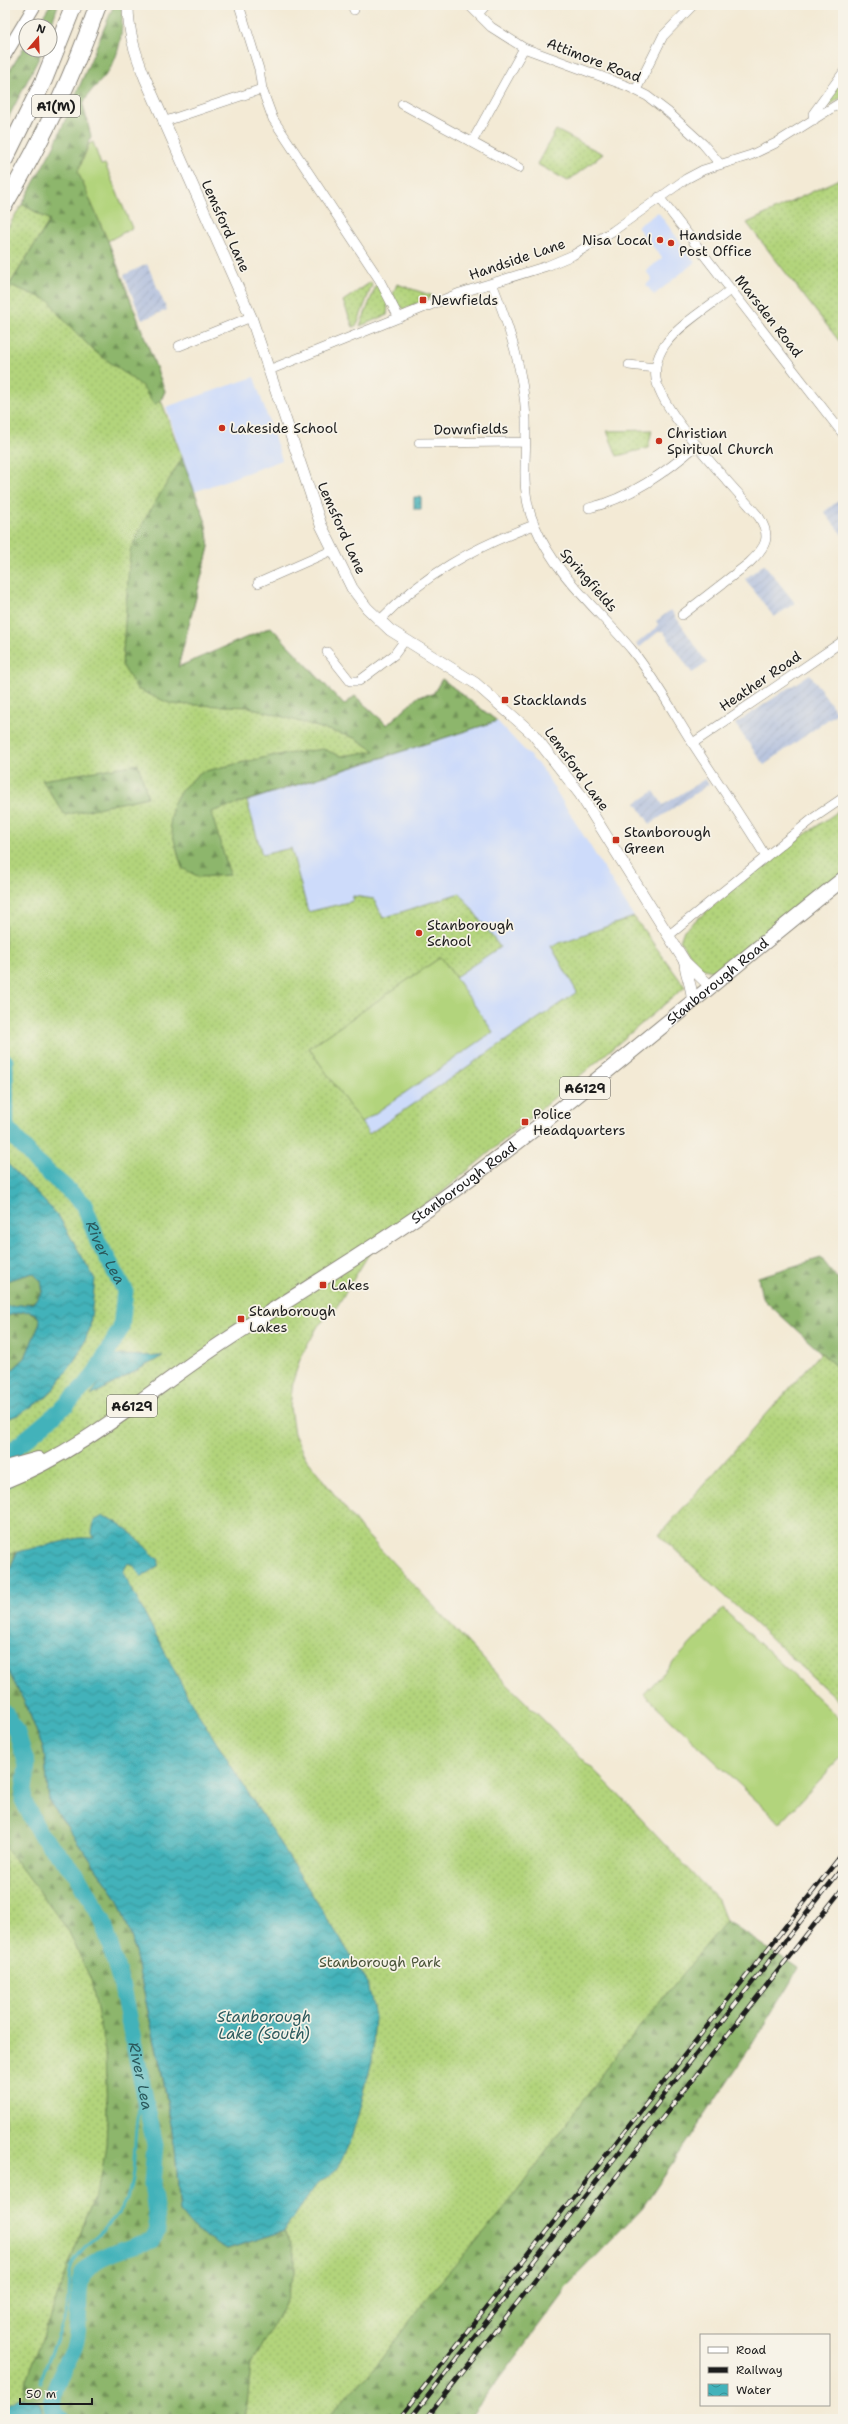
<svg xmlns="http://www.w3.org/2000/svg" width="848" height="2424" viewBox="0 0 848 2424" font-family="'Shantell Sans',sans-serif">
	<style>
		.built { fill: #cddbfa }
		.industrial { fill: url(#industrial-furrows) }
		.grass { fill: url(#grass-dots); stroke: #67784c }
		.forest { fill: url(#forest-firs); stroke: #546944 }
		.garden { fill: #b2d47c; stroke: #67784c }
		.water { fill: url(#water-waves); stroke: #2f676b }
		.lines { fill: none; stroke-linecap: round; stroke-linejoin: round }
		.stream { stroke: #42b2ba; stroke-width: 3 }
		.river { stroke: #42b2ba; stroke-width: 17 }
		.minor-casing { stroke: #888378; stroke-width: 10 }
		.tertiary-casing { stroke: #888378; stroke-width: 12 }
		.secondary-casing { stroke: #888378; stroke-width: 14 }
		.primary-casing { stroke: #888378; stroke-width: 16 }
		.motorway-casing { stroke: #888378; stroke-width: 18 }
		.minor { stroke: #fff; stroke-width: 9 }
		.tertiary { stroke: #fff; stroke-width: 11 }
		.secondary { stroke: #fff; stroke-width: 12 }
		.primary { stroke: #fff; stroke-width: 14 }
		.motorway { stroke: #fff; stroke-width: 16 }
		.rail-casing { stroke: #1c1c1c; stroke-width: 4.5 }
		.rail { stroke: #f7f3e8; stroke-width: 3; stroke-dasharray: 9; stroke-linecap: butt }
		.poi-dot { fill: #c8321e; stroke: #f7f3e8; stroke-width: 1.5 }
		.labels { text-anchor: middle; stroke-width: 3.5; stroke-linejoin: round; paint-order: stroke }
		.shield { fill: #f7f3e8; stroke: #5e5c59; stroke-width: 1 }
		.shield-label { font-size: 13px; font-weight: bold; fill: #1c1c1c }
		.street-label { font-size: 14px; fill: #1c1c1c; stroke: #f7f3e8 }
		.poi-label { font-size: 14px; fill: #1c1c1c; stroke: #f7f3e8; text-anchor: start }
		.park-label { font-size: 14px; fill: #495339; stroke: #f7f3e8 }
		.water-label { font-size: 15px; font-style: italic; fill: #2b585b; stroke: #f7f3e8 }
	</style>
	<defs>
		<pattern id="industrial-furrows" width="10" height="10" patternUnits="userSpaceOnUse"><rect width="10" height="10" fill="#b9c5de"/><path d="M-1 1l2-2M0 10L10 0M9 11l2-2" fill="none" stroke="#9ea9be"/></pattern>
		<pattern id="grass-dots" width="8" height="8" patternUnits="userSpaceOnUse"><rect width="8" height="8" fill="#b2d47c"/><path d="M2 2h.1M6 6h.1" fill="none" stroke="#98b56b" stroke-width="1.8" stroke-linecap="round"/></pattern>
		<pattern id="forest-firs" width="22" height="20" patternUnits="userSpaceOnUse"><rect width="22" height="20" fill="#8db66c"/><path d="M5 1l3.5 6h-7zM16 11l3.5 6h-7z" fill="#729358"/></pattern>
		<pattern id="water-waves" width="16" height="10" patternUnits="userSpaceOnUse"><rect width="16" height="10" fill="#42b2ba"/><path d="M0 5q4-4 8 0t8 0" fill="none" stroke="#369096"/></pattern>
	</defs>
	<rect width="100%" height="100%" fill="#f7f3e8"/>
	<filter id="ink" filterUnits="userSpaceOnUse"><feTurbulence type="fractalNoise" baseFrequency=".025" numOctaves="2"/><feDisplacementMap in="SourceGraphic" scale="8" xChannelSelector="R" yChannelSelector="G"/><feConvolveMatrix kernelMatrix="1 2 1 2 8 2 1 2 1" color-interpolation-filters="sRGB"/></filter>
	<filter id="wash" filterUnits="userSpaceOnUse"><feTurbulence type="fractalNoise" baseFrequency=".012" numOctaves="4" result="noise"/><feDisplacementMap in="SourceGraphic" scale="16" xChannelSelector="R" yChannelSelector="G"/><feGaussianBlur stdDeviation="0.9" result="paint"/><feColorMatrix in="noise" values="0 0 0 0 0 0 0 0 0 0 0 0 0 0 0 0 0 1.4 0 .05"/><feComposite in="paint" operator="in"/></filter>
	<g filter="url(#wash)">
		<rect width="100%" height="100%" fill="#f3ead5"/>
		<!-- built -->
		<path class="built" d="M658,212L695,262L654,295L646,285L652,279L646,271L662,258L637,227Z
			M254,377L282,460L194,492L166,407Z
			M497,721L543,770L634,917L551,946L578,992L492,1052L321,1165L211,812Z"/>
		<!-- industrial -->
		<path class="industrial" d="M147,264L167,310L142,320L124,275Z
			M838,501L843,502V536L824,512Z
			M764,564L795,603L774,617L745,579Z
			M671,610L707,663L692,673L663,631L658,632L640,647L636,644L657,627L658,624L656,621Z
			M810,674L837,713L764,765L735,724Z
			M705,779L709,784L650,824L636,803L654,791L663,805Z"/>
		<!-- grass -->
		<path class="grass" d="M843,77V96L824,109L821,106Z
			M556,130L603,154L568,181L537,164Z
			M843,177V346L747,223Z
			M22,204L50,220L5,292V232Z
			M108,241L165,391L161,400L205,520L209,547L178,667L271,627L344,705L355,696L387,725L419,696L433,694L442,679L497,721L247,801L262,855L291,848L308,912L353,901V896L374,899L383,918L460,893L500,947L455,977L441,957L309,1048L369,1134L577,992L551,946L634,917L685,987L440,1194L381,1234L336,1308L318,1326L300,1359L293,1381L290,1407L294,1434L305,1457L363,1531L502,1679L608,1784L718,1900L726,1921L391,2419H5V298L12,286Z
			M371,282L372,285L357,325L353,327L343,301Z
			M377,283L388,303L387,315L360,326Z
			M397,284L433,296L404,309L398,305L393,294Z
			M652,430L648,448L617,456L607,431Z
			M843,808V873L715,972L701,968L680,941L684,930L767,861Z
			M821,1353L843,1373V1705L659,1535Z"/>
		<!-- forest -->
		<path class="forest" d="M50,5H58L50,29V26H37Z
			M114,5H122C123,29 121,56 105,76C95,88 90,89 83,105L91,136L78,172L108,241L165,391L161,400L154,405L142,386L93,350L60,316L50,301L12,286L5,298V292L50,220L22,204L55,144Z
			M26,44V50H43L5,124V78Z
			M182,458L205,520L209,547L178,667L271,627L344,705L355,696L387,725L419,696L433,694L442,679L497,721L211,812L230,875L199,877L182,868L170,825L173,804L182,789L201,772L271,756L323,749L341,756L375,751L355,738L249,707L171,704L137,689L122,665L130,551L145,519Z
			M138,764L148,797L65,815L42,780Z
			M821,1258L843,1286V1373L762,1298L758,1277Z
			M33,1273C38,1275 41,1279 42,1284C45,1305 20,1306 5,1307V1281Z
			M27,1311C34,1313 39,1315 40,1322L25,1358L5,1377V1316Z
			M17,1552L5,1580V1554Z
			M5,1658L6,1667L27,1707L44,1751L49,1801L117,1898L132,1939L163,2080L175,2148L180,2212L227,2249L284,2231L295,2255V2273L283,2308L251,2364L247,2406L243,2419H22L21,2416L25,2385L101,2177L106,2144L107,2119L105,2051L91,1980L68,1930L5,1847Z
			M726,1921L798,1969L751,2046L642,2208L565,2287L562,2294L469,2419H327L349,2392L366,2379L434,2289L505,2208L615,2057Z"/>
		<!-- garden -->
		<path class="garden" d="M93,142L101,165L105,164L132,228L108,241L78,172L89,144Z
			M441,957L493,1032L361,1123L309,1048Z
			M723,1609L843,1722V1755L780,1823L644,1694Z"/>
		<!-- water -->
		<path class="water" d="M414,497H421V509H414Z
			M5,1161L58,1215L95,1279L90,1328L81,1350L68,1370L48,1396L20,1414L5,1420V1377L25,1358L40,1322C37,1305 16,1313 5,1317V1307L33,1303L43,1291L41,1281L33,1273L5,1281Z
			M115,1355L163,1356L91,1396Z
			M103,1516C127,1523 140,1544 159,1560L158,1566L141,1577L134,1566L128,1563L123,1572L191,1702L368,1983L375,2017L372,2061L353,2135L338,2168L315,2187L284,2231L227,2249L196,2231L180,2212L175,2148L163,2078L132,1939L117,1898L49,1801L44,1751L27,1707L6,1667L5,1580L17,1552L78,1538H94L92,1533L94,1521Z
			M18,2398L39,2402L45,2419H5V2407Z"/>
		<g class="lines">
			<!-- stream -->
			<path class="stream" d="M40,2382C48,2359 59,2337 66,2314C70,2299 66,2280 72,2266C82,2241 117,2225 127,2198C140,2163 129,2124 145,2091
				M59,2419V2418"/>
			<!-- river -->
			<g class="river">
				<path id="s1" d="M5,1061L6,1127L36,1162L84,1204L98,1242L125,1290L121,1328L93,1377L64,1407L14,1449L5,1480"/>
				<path id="s2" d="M5,1713L16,1730L27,1765L23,1800L40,1834L77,1875L103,1921L121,1983L155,2145L152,2184L158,2230L152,2240C131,2247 98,2253 84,2272C74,2286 83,2328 73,2350C67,2364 38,2407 62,2419"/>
			</g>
		</g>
	</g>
	<g filter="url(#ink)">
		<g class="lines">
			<!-- minor casing -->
			<g class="minor-casing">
				<path id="minor" d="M239,5L259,69L262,89L273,119L379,279L399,318
					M352,5L354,10
					M469,5L491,27L524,48L627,86L647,96L668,112L703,144L720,164
					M478,14L486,5
					M636,90L663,36L693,5
					M402,104L519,168
					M814,120L813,114L843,73
					M163,122L262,89
					M472,142L524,48
					M659,197L843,434
					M492,283C509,326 524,372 526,419C527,457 519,491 535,526C556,576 598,609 632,650C655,679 673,712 693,744C717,781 743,819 766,857
					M179,346L251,317
					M629,365L655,368
					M269,370L460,293L547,266L573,255L613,231L686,179L703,170L751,155L776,143L843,101
					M419,443L524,442
					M589,508C628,499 668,471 697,445
					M258,583L333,550
					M682,615L749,563C766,547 772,537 759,517C734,487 662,414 656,379C654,366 659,352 667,342C679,325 713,304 730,290
					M379,621C423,575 475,547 534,525
					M327,652L350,681H359L394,655L405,640
					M693,743L843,641
					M668,936L815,817L843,798"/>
			</g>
			<!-- tertiary casing -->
			<g class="tertiary-casing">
				<path id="tertiary" d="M128,5C128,31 135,53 145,78L251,317L321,525L352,588L367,608L390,630L475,683L533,734L580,794L685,962L711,987
					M685,962C685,976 693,985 692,1002"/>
			</g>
			<!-- secondary casing -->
			<g class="secondary-casing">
				<path id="secondary" d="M5,55L35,5"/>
			</g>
			<!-- primary casing -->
			<g class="primary-casing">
				<g id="primary">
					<path d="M5,1468L38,1459"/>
					<path id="s3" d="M5,1481C87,1449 155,1386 228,1339C299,1292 372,1250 441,1200C579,1099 709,986 843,879"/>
				</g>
			</g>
			<!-- motorway casing -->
			<g class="motorway-casing">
				<path id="motorway" d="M5,159L44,80L74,5
					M5,204C42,141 74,74 98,5"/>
			</g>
			<!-- minor -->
			<use href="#minor" class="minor"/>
			<!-- tertiary -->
			<use href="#tertiary" class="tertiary"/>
			<!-- secondary -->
			<use href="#secondary" class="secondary"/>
			<!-- primary -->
			<use href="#primary" class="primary"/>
			<!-- motorway -->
			<use href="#motorway" class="motorway"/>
			<!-- rail casing -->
			<g class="rail-casing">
				<path id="rail" d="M399,2419L843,1853
					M410,2419L843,1867
					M426,2419L843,1888"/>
			</g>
			<!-- rail -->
			<use href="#rail" class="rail"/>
		</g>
	</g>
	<!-- markers -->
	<g class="poi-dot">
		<circle cx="660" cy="240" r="4"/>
		<circle cx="671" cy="243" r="4"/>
		<rect x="419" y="296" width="8" height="8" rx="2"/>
		<circle cx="222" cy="428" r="4"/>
		<circle cx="659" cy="441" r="4"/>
		<rect x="501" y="696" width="8" height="8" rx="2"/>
		<rect x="612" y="836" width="8" height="8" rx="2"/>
		<circle cx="419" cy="933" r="4"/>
		<rect x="521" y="1118" width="8" height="8" rx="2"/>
		<rect x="319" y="1281" width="8" height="8" rx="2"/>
		<rect x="237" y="1315" width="8" height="8" rx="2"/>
	</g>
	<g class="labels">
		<!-- shield labels -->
		<g class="shield">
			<rect x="32" y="95" width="48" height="22" rx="3"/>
			<rect x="560" y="1077" width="50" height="22" rx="3"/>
			<rect x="107" y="1395" width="50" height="22" rx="3"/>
		</g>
		<g class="shield-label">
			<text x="56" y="111">A1(M)</text>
			<text x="585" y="1093">A6129</text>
			<text x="132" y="1411">A6129</text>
		</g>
		<!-- street labels -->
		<g class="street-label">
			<text transform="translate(594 60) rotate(21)" y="5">Attimore Road</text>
			<text transform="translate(226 226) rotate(66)" y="5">Lemsford Lane</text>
			<text transform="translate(517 259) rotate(-19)" y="5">Handside Lane</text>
			<text transform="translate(769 316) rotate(52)" y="5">Marsden Road</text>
			<text transform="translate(471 429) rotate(-1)" y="5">Downfields</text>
			<text transform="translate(342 528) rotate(66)" y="5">Lemsford Lane</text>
			<text transform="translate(589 580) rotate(49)" y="5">Springfields</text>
			<text transform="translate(760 681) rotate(-34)" y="5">Heather Road</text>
			<text transform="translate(577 769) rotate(54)" y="5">Lemsford Lane</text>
			<text dy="5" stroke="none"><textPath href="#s3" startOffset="872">Stanborough Road</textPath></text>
			<text dy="5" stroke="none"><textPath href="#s3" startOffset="548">Stanborough Road</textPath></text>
		</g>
		<!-- poi labels -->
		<g class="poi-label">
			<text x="679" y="240">Handside<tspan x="679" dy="16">Post Office</tspan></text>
			<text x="652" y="245" text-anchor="end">Nisa Local</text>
			<text x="431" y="305">Newfields</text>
			<text x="230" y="433">Lakeside School</text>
			<text x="667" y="438">Christian<tspan x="667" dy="16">Spiritual Church</tspan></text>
			<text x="513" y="705">Stacklands</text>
			<text x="624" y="837">Stanborough<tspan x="624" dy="16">Green</tspan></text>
			<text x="427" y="930">Stanborough<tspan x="427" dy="16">School</tspan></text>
			<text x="533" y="1119">Police<tspan x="533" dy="16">Headquarters</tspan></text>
			<text x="331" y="1290">Lakes</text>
			<text x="249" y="1316">Stanborough<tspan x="249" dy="16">Lakes</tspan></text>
		</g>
		<!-- park labels -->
		<g class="park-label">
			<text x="380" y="1967">Stanborough Park</text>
		</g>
		<!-- water labels -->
		<g class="water-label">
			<text dy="5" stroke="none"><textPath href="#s1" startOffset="229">River Lea</textPath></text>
			<text x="264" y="2022">Stanborough<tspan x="264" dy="17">Lake (South)</tspan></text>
			<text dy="5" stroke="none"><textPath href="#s2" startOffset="398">River Lea</textPath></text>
		</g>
	</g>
	<!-- margin -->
	<rect width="848" height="2424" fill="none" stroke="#f7f3e8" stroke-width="20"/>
	<!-- legend -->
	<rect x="700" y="2334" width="130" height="72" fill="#f7f3e8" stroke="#9f9d96"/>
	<rect x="708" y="2347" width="20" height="6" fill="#ffffff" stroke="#9f9d96"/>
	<text x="736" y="2354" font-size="12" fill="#1c1c1c">Road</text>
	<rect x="708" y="2367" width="20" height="6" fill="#1c1c1c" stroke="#9f9d96"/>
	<text x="736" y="2374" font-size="12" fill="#1c1c1c">Railway</text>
	<rect x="708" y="2384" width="20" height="12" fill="url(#water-waves)" stroke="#9f9d96"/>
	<text x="736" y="2394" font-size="12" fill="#1c1c1c">Water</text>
	<!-- north arrow -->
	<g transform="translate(38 38) rotate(19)"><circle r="19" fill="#f7f3e8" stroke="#9f9d96"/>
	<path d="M0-3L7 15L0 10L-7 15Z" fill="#c8321e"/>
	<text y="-6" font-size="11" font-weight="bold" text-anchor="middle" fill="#1c1c1c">N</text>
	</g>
	<!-- scale -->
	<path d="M20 2398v6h72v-6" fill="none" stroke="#1c1c1c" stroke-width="2"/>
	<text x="26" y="2398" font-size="12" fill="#1c1c1c" stroke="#f7f3e8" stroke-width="3" paint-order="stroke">50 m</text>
</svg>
